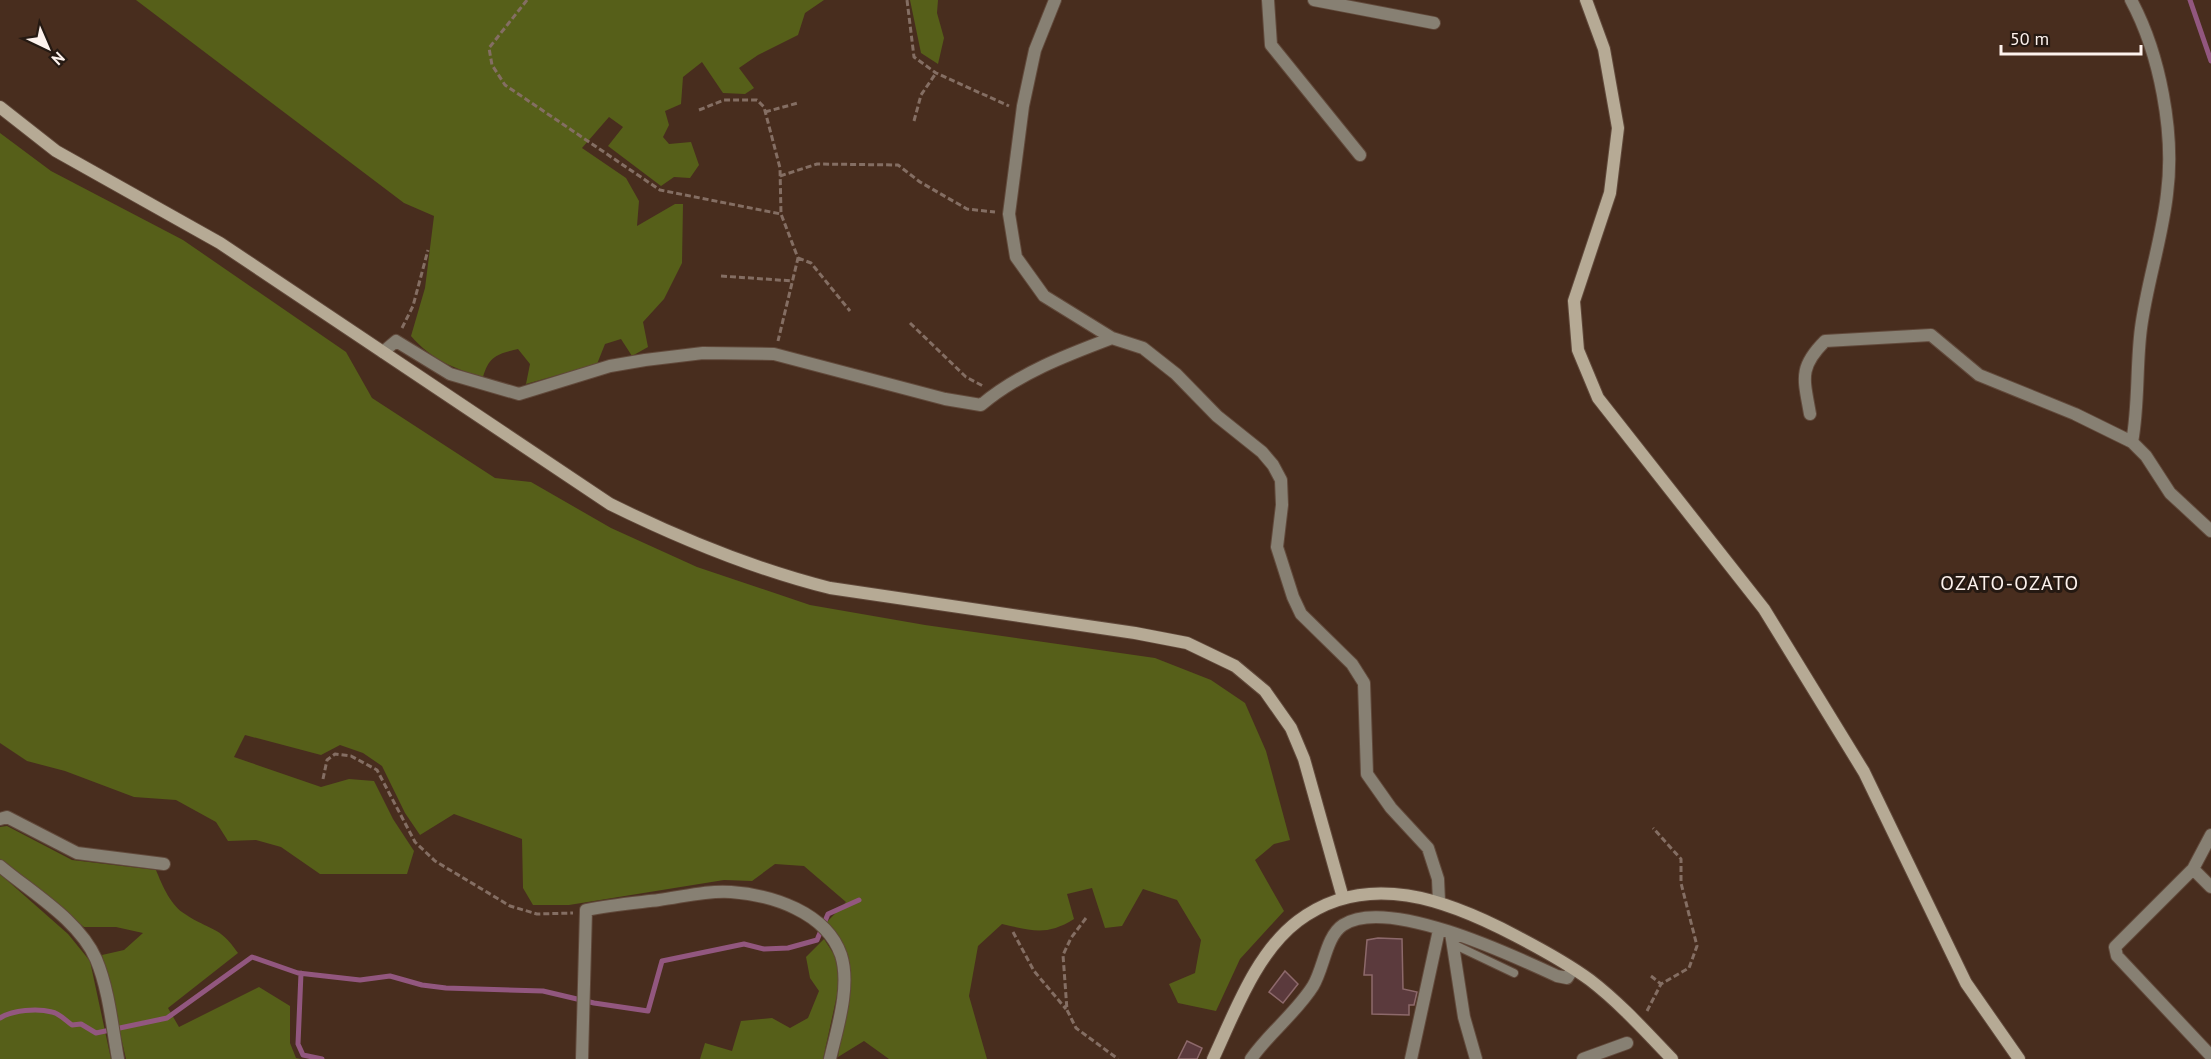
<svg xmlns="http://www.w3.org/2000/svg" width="2211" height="1059" viewBox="0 0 2211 1059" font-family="'PT Sans',sans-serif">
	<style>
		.green { fill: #565f19 }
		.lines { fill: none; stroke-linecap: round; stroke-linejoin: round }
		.stream { stroke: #92577f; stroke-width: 5 }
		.building { fill: #5b3a3d; stroke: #8d696b; stroke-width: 1.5 }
		.lane-casing { stroke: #61493b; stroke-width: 10 }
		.street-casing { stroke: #61493b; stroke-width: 14 }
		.secondary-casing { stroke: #61493b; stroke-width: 14 }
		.path { stroke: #846e63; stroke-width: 3; stroke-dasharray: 6 3; stroke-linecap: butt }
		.lane { stroke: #878073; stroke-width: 8 }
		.street { stroke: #878073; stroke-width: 12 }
		.secondary { stroke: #b6aa95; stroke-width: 12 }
		.labels { text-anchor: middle; stroke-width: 6; stroke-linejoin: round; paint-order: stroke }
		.quarter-label { font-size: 20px; letter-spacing: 1.5px; fill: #fdf2ed; stroke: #251912 }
	</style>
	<rect width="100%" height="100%" fill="#482d1e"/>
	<!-- green -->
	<path class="green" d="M136,0H824L805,13L798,35L758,55L739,68L754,88L745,94L723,93L702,62L683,77L681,104L665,111L669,125L663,137L669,144L691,142L699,165L690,178L674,177L661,186L608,146L623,127L609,117L582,148L626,178L639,201L637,226L675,204H683L682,263L664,299L643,322L648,347L632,356L621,339L605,344L597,364L526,384L530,364L518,349C497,354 489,356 483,377C454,369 431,359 411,336L425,288L434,216L404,203Z
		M910,0H938L937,13L944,38L938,64L921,53Z
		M0,133L51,171L183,240L346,352L372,398L495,478L531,482L611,528L697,567L810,605L925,625L1155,658L1211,680L1245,703L1266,751L1290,840L1274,844L1255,860L1284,911L1240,959L1216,1011L1178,1003L1169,984L1195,973L1201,940L1177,900L1143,889L1122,926L1105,928L1092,888L1067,894L1074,919C1047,936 1032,931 1002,924L978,946L969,996L987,1059H889L864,1041L838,1057L850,969L842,944L826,923L846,902L804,866L775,864L752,881L724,880L569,905H533L523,888L522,839L454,814L420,835L405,813L382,766L363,753L340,745L321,755L245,735L234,757L321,787L349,779L374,781L393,819L414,851L407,874H320L281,847L256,840L228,841L216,822L176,800L134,797L65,771L27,761L0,743Z
		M7,826L72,860L156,870C162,885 171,906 185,914C210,931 219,925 238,953L168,1008L179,1027L259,987L290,1006V1043L296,1058L301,1059H126L102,955L124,950L143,933L116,927H84L0,859V827Z
		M0,874L68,934L90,961L111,1059H0Z
		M824,939L837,959L839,986L823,1059H700L705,1043L732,1051L741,1021L772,1018L790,1028L808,1018L819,991L810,978L806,957Z"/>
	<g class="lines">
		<!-- stream -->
		<path class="stream" d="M2190,0L2211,61
			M301,973L298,1044L303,1055L322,1059
			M0,1018C13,1010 37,1008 52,1012C59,1013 66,1021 72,1025L81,1024L96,1033L167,1018L252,957L298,973L360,980L390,976L422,985L446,988L543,991L594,1003L648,1011L662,961L744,944L764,949L788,948L817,940L828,914L859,900"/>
	</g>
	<!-- building -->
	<path class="building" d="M1378,938L1402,939L1403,989L1417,992L1414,1005H1409V1015L1372,1014V975H1364L1367,940Z
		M1285,971L1298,984L1283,1003L1269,992Z
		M1187,1041L1202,1048L1197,1059H1178Z"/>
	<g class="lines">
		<!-- lane casing -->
		<g class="lane-casing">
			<path id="lane" d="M1453,944L1514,973"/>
		</g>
		<!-- street casing -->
		<g class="street-casing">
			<path id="street" d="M1055,0L1035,50L1023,106L1009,214L1016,257L1044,296L1112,338L1143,348L1176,374L1217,416L1262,452L1273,465L1281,480L1282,505L1277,547L1293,597L1301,614L1352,664L1364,683L1367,774L1391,808L1428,848L1438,879L1439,901
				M1268,0L1271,45L1360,155
				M1314,0L1434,23
				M2131,0C2160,54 2175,133 2167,194C2162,239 2147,283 2141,328C2136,366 2139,405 2132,442
				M383,352L396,341L450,374L519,394L610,366L645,360L703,353L774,354L945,399L981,405C1019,373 1067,355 1112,338
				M1810,414C1804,379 1798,368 1825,341L1931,335L1979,375L2075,414L2132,442L2146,456L2170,493L2211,531
				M0,819L7,817L77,853L164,864
				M2211,835L2193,869L2115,947L2117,956L2211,1056
				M0,866C32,893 79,920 96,959C109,990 112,1026 118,1059
				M2193,869L2211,887
				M1451,933L1464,1017L1476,1059
				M582,1059L586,910C610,905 634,903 659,900C682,897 708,890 731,892C772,895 826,912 841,955C851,986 837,1029 830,1059
				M1251,1059C1269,1033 1296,1013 1313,986C1324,968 1326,936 1343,925C1387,896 1512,955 1557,976L1567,978L1573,969
				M1411,1059L1439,930
				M1583,1059L1627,1043"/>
		</g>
		<!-- secondary casing -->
		<g class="secondary-casing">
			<path id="secondary" d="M1586,0L1604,49L1618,128L1610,193L1574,301L1578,350L1598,398L1764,609L1864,772L1966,983L2019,1059
				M0,107L56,151L220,243L610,504C681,539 754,569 830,588L1135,633L1187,643L1235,666L1265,691L1291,728L1304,759L1343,898
				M1213,1059C1235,1012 1256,953 1298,921C1367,869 1448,900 1516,936C1541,949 1567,963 1590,980C1620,1003 1646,1032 1672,1059"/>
		</g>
		<!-- path -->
		<path class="path" d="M527,0L489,48L492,65L505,85L660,190L781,214L798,258L778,341
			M907,0L914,57L936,73L1009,106
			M699,110L724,100H757L764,107L780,168L781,214
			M765,112L798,103
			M914,121L921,95L936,73
			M780,176L817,164L898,165L920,182L967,209L995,212
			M798,258L811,263L850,311
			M721,276L793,281
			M910,323L966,377L983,386
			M402,328L413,306L428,250
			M323,779L327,760L335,754L351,756L377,770L415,842L435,861L510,906L537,914L573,913
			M1086,918L1071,938L1063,955L1067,1010L1076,1028L1118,1059
			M1013,932L1034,971L1066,1009
			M1651,976L1661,984
			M1647,1011L1661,984L1689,968L1697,946L1681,883V859L1653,828"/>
		<!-- lane -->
		<use href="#lane" class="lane"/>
		<!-- street -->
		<use href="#street" class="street"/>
		<!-- secondary -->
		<use href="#secondary" class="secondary"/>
	</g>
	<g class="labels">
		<!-- quarter labels -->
		<g class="quarter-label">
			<text x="2010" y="590">OZATO-OZATO</text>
		</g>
	</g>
	<!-- north arrow -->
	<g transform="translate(48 48) rotate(136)" stroke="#251912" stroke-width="4.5" paint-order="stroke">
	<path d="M0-4.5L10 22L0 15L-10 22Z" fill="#fdf2ed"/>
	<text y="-9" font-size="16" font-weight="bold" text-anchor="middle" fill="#fdf2ed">N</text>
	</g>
	<!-- scale -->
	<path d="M2001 45v9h140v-9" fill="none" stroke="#fdf2ed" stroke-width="3"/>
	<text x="2010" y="45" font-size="18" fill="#fdf2ed" stroke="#251912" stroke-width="4.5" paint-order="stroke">50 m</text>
</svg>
